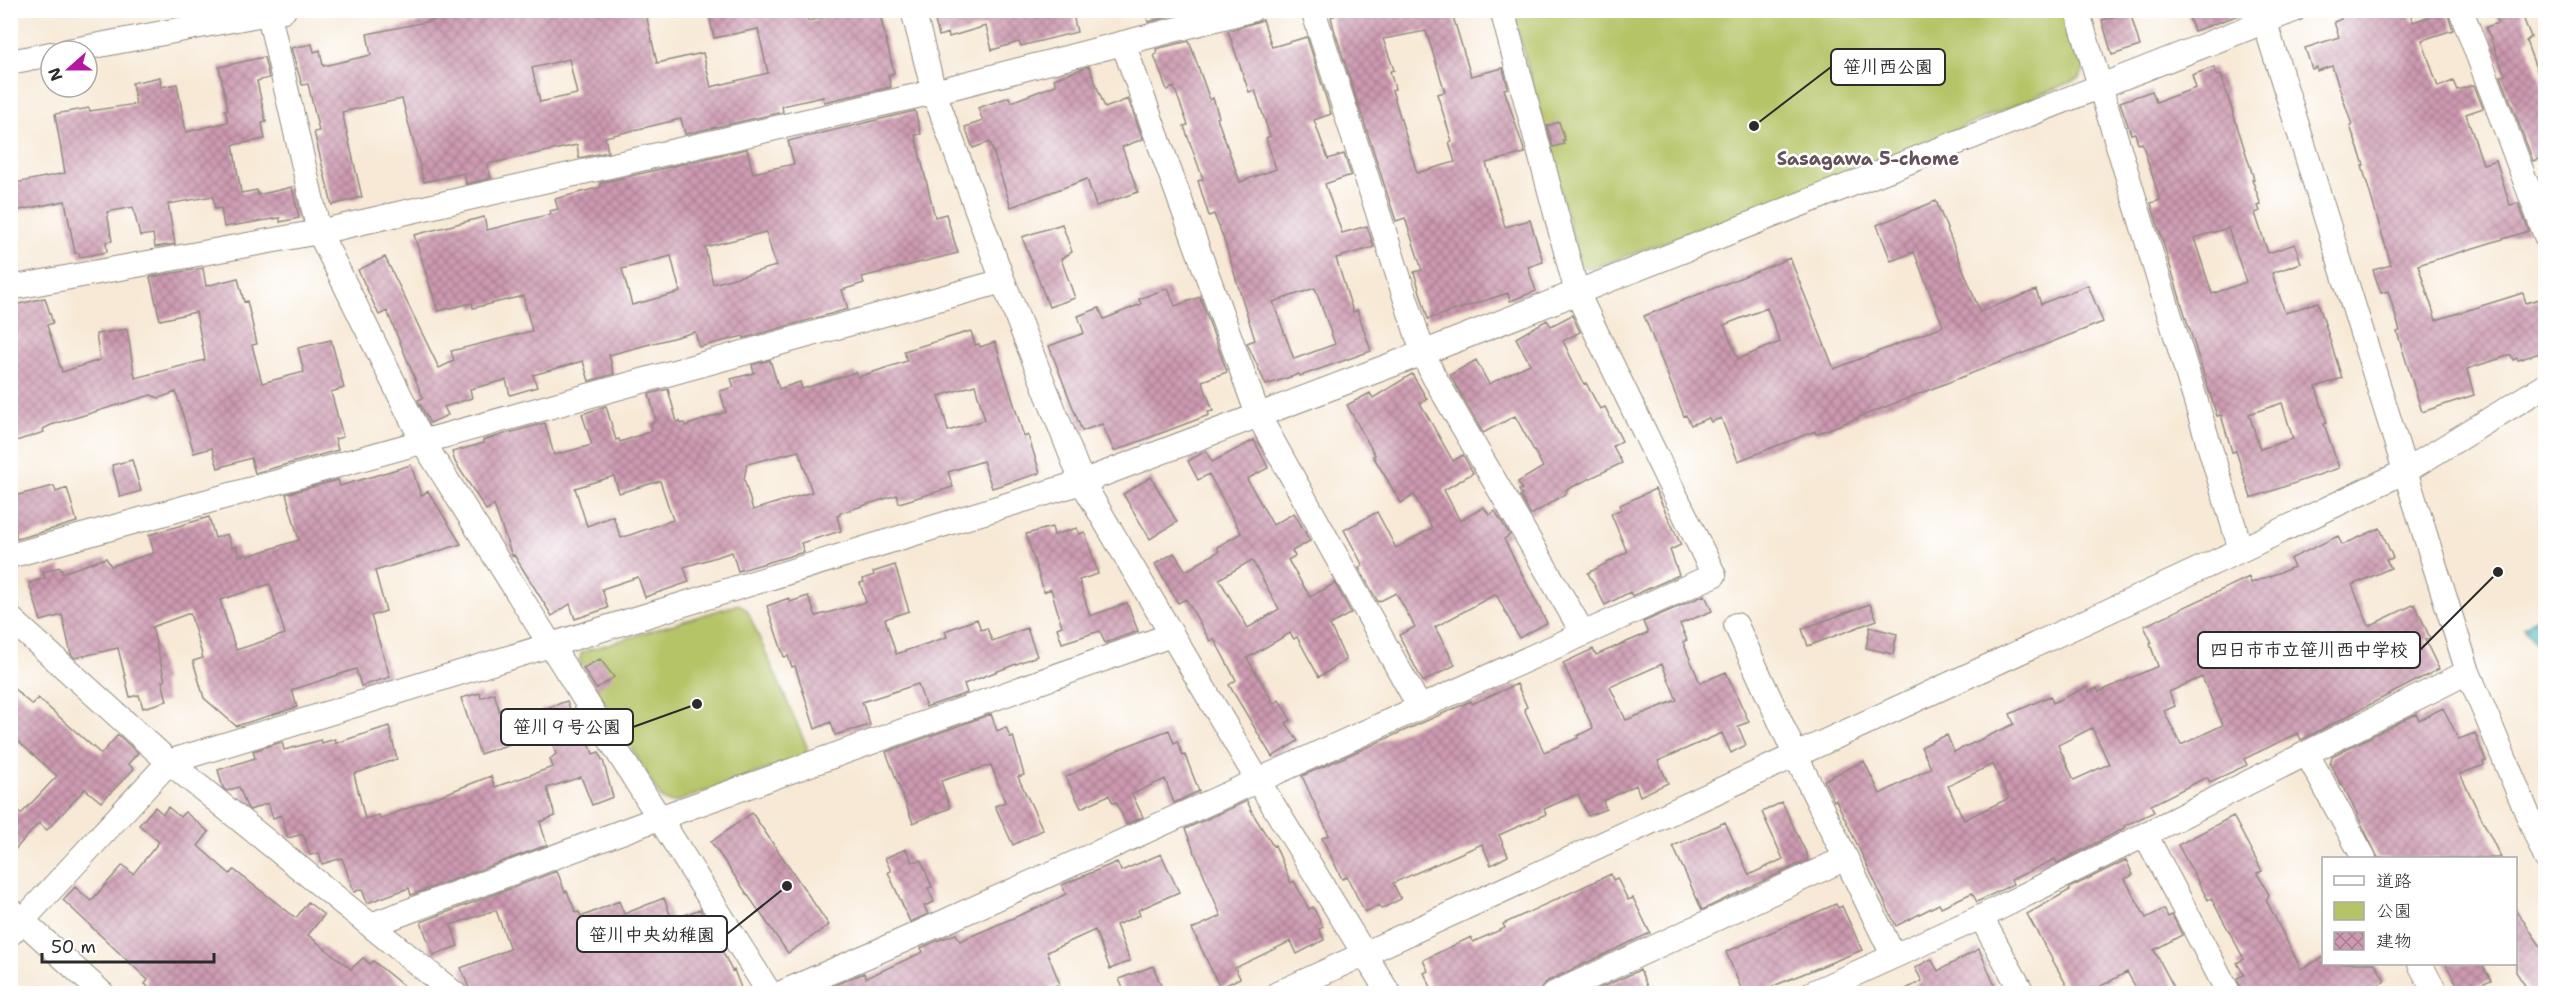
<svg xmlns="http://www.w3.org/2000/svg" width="2556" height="1004" viewBox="0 0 2556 1004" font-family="'Shantell Sans','Klee One',sans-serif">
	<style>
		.park { fill: #b6c467; stroke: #707849; stroke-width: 1.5 }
		.water { fill: url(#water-ripples); stroke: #3d7478; stroke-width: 1.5 }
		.building { fill: url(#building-cross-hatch); fill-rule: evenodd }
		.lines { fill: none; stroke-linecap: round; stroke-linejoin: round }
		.minor-casing { stroke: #918a80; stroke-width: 26 }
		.minor { stroke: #fff; stroke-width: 24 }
		.labels { text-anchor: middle; stroke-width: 5; stroke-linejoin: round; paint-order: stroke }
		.neighbourhood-label { font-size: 18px; font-weight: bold; fill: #64525a; stroke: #fff }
		.leader { fill: none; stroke: #2b2b2b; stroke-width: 2 }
		.callout-dot { fill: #2b2b2b; stroke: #fff; stroke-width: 2 }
		.callout { fill: #fff; stroke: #2b2b2b; stroke-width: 2 }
		.callout-label { font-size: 18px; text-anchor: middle; font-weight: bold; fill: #2b2b2b }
	</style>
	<defs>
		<pattern id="water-ripples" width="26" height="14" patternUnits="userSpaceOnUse" patternTransform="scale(1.5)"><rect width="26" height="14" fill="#4fbdc4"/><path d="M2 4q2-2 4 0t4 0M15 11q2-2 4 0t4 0" fill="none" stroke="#429a9f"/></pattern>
		<pattern id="building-cross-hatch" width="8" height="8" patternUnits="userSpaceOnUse" patternTransform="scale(1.5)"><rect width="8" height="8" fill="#cd9ab1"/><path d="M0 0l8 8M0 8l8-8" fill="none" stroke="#a77e90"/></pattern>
	</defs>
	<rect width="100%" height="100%" fill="#fff"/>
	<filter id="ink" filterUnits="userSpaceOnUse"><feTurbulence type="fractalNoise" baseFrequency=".0167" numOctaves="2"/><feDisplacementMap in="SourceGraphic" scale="12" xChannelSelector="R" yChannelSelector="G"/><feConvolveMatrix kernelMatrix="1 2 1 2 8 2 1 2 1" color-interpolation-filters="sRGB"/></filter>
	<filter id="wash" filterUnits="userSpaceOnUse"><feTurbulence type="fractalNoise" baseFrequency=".008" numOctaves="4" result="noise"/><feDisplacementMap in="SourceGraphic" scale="24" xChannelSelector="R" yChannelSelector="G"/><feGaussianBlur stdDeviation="1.35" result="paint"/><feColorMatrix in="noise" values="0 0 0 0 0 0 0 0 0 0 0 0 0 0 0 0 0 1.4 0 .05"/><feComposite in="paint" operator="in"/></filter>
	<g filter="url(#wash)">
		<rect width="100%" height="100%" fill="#f7e9d5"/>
		<!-- park -->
		<path class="park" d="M1513,11H2066L2084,69L2080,78L1851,174L1591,269L1580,265Z
			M739,604L747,610L807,747L806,756L672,803L662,799L579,660L582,652Z"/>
		<!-- water -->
		<path class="water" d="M2545,612V659L2524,627Z"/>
		<g id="blocks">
			<!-- building -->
			<path class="building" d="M483,10H645L657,63L703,53L711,87L768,73L758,29L714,38L708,10H806L808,21L852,10H879L894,73L888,75L891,87L824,102L823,97L782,106L783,112L685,134L681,119L605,137L608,152L579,158L577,145L487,164L491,178L466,184L464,173L424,182L402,99L342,112L362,197L332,205L314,132L319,131L308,84L302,85L291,48L312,44L314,52L320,50L323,66L371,55L367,34ZM569,59L577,94L540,102L532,68Z
				M932,10H1072L1077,32L1021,46L1019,42L992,50L986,26L949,37L948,33L939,36Z
				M1145,10H1165L1167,17L1148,22Z
				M1335,10H1451L1471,76L1503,68L1508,88L1504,89L1525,153L1486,163L1505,227L1530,220L1543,262L1528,267L1536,291L1510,301L1508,293L1428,319L1414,272L1422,270L1405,218L1396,221L1334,29L1331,17L1336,15ZM1426,31L1445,92L1437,94L1452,141L1449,142L1455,162L1417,173L1392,90L1395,89L1390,71L1394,70L1383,39Z
				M2186,10H2244L2245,13L2194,31Z
				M2339,10H2409L2413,22L2447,11L2453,30L2422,40L2438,87L2453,81L2457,90L2474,85L2483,108L2466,114L2483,164L2496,160L2510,205L2518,203L2529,231L2418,265L2436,320L2523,293L2526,303L2546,297V351L2518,360L2517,358L2513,360L2511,355L2467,369L2474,395L2422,412L2397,332L2400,331L2388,291L2381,293L2373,270L2391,265L2362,166L2364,165L2350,126L2352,125L2332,66L2317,71V67L2312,69L2305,48L2339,37L2334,22L2341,19Z
				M2509,10H2520L2531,37L2526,41L2544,90L2541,91L2546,103V156L2533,161L2501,76L2505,75L2486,27L2498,23L2496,16Z
				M2130,12L2140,46L2112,55L2102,20Z
				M1263,20L1272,47L1307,37L1331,114L1314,120L1328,159L1344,154L1351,175L1325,184L1342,233L1367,226L1374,247L1336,258L1353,312L1357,310L1371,351L1300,376L1299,374L1266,385L1247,343L1255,340L1223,237L1214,214L1209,216L1198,181L1203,179L1184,126L1188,125L1174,87L1167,90L1154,55L1157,54L1156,49L1189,41L1210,100L1213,98L1219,117L1217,118L1240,182L1276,169L1266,138L1270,136L1255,90L1249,92L1228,31ZM1315,288L1335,344L1294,359L1273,302Z
				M264,57L269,78L257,81L266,122L262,123L265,139L233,145L241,193L257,190L258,195L292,187L299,218L280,222V218L224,227L221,208L215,209L213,196L168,204L175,244L155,247L153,234L140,236L133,207L107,212L112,241L106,242L107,252L80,257L79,253H75L65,201L10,212V184L65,173L55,114L89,108L90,111L136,104L132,83L160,77L161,87L177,84L186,132L228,122L225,110H228L219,67Z
				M1089,66L1105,108L1128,99L1143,139L1122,147L1138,192L1096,206L1087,179L1011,207L990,142L973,148L965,127L983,121L978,108L1009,97L1011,102L1056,85L1054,79Z
				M2214,67L2217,76L2221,75L2254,179H2252L2261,205L2258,206L2260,211L2255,213L2268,253L2295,244L2301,263L2272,273L2285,313L2318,302L2342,378L2316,387L2327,423L2324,424L2339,468L2251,498L2236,451L2232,452L2221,415L2217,416L2186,318L2151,203L2160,200L2142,143L2138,144L2135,133L2131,134L2120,102L2152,91L2156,102L2196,88L2192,75ZM2228,228L2246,282L2212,294L2194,238ZM2282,403L2293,439L2260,449L2249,414Z
				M915,111L921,134L915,135L935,217L946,214L958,253L862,277L864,283L842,290L848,309L744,338L743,336L699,347L695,332L609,355L614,374L589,381L583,361L533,375L537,387L510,395L506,380L470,389L472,398L444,407L448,415L430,423L418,400L423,398L387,311L379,315L358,270L385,257L439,368L454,361L451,351L532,331L523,296L473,308L472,303L438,311L414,235L484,217L487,230L551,214L550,211L558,209L555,199L601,187L600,183L747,149L753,173L794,164L788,141ZM766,232L776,266L713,284L705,247ZM671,256L680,292L632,305L622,269Z
				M1559,122L1565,140H1562L1564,144L1553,147L1547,126Z
				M1936,201L1980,312L2036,290L2041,304L2088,285L2103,322L1816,434L1815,431L1738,461L1721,418L1711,422L1709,418L1691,425L1686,415L1684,416L1644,316L1790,258L1834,369L1943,326L1914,252L1891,261L1877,225ZM1767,308L1780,342L1738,359L1724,325Z
				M1062,224L1072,252L1061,259L1075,298L1049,307L1022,237Z
				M203,268L206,286L238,278L244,302L247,301L257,344L252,345L262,383L304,372L298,348L331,340L344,388L331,392L343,437L335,439L338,450L255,473L251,458L218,468L212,448L194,453L176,392L159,398L151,395L51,425L43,429L44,432L10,443V306L45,298L53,323L47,325L62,372L100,360L96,334L127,329L135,378L205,360L196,312L160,320L150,277Z
				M1168,288L1175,306L1200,297L1227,372L1202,381L1213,411L1208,412L1209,415L1114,451L1102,424L1082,431L1049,346L1084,333L1078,316L1099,308L1104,319L1141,304L1139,299Z
				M1572,315L1580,332L1563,341L1584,384L1586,383L1600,409L1605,407L1622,441L1613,446L1622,463L1566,490L1567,493L1531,515L1520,496L1522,495L1519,490L1522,489L1518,482L1543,467L1515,416L1483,433L1450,375L1476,360L1489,384L1530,364L1516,338L1547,320L1551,326Z
				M971,331L975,345L979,344L980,347L995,342L1024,437L1028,435L1040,473L992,488L983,461L948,472L953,487L899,503L897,495L840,513V515L837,516L841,531L801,543L804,552L738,571L732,552L684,567L689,582L645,597L638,577L602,589L608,608L575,619L570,604L552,616L514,555L512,556L494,505L486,510L455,462L452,452L484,443L483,440L545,423L554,455L592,445L582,414L606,406L616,440L619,439L620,442L652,431L651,423L656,421L649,394L668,389L677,422L680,421L681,424L684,423L685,426L726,412L720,391L734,387L731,379L754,373L752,365L770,360L779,389L800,382L802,389L856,372L858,377L907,361L904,351ZM975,385L985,420L948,431L939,396ZM799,451L812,492L753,510L744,479L747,464ZM614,476L619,493L660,481L673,520L621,538L613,516L587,526L575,488Z
				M1412,374L1427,399L1420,403L1453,461L1463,455L1473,473L1444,490L1460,521L1484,507L1489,515L1495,511L1510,535L1504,539L1547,623L1519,638L1496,594L1435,627L1455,665L1423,682L1399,635L1415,627L1396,593L1378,602L1359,568L1363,566L1344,530L1377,512L1396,548L1432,528L1414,495L1401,503L1373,456L1375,455L1347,405L1370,393L1373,398Z
				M1254,440L1268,468L1247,479L1273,525L1294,513L1310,541L1292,551L1295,556L1288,560L1310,597L1335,583L1351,613L1330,625L1346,660L1319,677L1297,637L1294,639L1290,633L1247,658L1274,704L1279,700L1291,720L1286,723L1298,741L1272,757L1229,685L1236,680L1214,639L1210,641L1186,599L1178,603L1155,564L1174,553L1186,571L1219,551L1217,547L1241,533L1209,474L1198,480L1188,461L1206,451L1212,462ZM1252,560L1279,609L1248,628L1219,579Z
				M132,460L141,491L120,497L112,465Z
				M411,465L421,496L428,491L461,544L375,571L386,611L371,616L390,677L361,686L356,669L292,690L297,707L236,726L204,698L193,661L203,658L190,613L152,627L165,681H162L167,701L143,708L139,695L130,697L118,648L75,658L71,654L62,615L41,621L29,583L45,578L43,572L60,567L62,573L106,558L111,566L154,553L149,535L209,517L215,538L227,534L232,547L236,546L239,556L247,554L248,556L299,540L286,494L338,480L340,486ZM270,584L285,634L236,650L220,600Z
				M1151,477L1177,522L1150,539L1123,494Z
				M54,486L56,492L67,488L77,522L17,539L10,514V497Z
				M1655,489L1681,545L1670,550L1679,575L1632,596L1630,592L1605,605L1588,573L1627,552L1611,514L1622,509L1620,505Z
				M1052,527L1054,535L1077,528L1079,534L1085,532L1098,574L1079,580L1090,616L1127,603L1138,631L1105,643L1100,631L1062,643L1057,628L1062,626L1051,589L1044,592L1026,534Z
				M2380,528L2393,558L2386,560L2391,568L2352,585L2369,626L2415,604L2430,638L2425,640L2439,669L2301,740L2298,733L2244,759L2247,765L2210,782L2207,777L2151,805L2154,812L2124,826L2125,828L2057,863L2055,859L2011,880L2013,884L1977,902L1972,893L1941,907L1939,904L1896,926L1836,800L1834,801L1824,780L1864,761L1880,794L1931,768L1921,747L1937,739L1947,735L1954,752L2014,724L2010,714L2050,696L2053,703L2087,687L2089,692L2097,688L2099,692L2158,666L2150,644L2152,643L2144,626L2249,577L2251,583L2294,567L2290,559L2338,536L2342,545ZM2202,677L2223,725L2181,745L2164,711L2175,706L2169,692ZM2092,728L2109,764L2074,780L2058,745ZM1993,764L2009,798L1964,820L1948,786Z
				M895,565L909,611L885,619L896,654L947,637L945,631L977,619L981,630L987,628L992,641L1027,628L1037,656L964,684L967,693L926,707L918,684L862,702L870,725L835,735L831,722L815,729L795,666L792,667L788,656L784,657L767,606L789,598L790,602L808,596L816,616L866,602L860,583L864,582L863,579L874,575L873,572Z
				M1705,595L1712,611L1680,624L1687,640L1683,642L1700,683L1726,672L1749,722L1738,726L1746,745L1731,753L1722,733L1658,761L1668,783L1640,796L1636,785L1603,801L1606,809L1588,816L1578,794L1544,809L1546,814L1499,835L1508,856L1491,865L1482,844L1393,883L1401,899L1381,909L1379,905L1365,912L1347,877L1342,879L1322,838L1329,835L1302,776L1471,701L1472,704L1517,684L1527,707L1524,709L1544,752L1578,738L1577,736L1593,728L1563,663L1593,649L1596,655L1648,633L1643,622ZM1662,664L1677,700L1626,720L1610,687Z
				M1870,604L1877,620L1808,646L1802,629Z
				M1870,627L1897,634L1893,654L1866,648Z
				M600,659L614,677L596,689L583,668Z
				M10,685L32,705L38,698L101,754L118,735L138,753L128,764L134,769L101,802L85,789L47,830L39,823L10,855V805L21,814L57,776L10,734Z
				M480,693L481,698L494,693L510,744L480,754L461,698Z
				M567,701L578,731L584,729L593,754L599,752L602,760H603L613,797L592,805L581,777L547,788L555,816L540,822L547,845L411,895L409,888L367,903L362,889L354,892L342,858L322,864L319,853L310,855L303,834L288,838L281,815L273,818L268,803L250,810L247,807L239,787L227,791L223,788L218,770L255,758L253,751L282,742L284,750L321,740L322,743L335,739L336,743L389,726L397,759L354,774L365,819L379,815L380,819L491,776L495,787L553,767L550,759L556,754L541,710Z
				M2443,708L2459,739L2475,733L2486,761L2483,762L2484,765L2460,774L2501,858H2378L2342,783L2341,784L2330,764L2332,756L2416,714L2419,720Z
				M991,714L997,731L1006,727L1010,737L1013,736L1024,775L1018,777L1043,830L1013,845L995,806L1005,802L991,765L941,781L950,808L913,823L886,752Z
				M1169,730L1174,743L1177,741L1183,756L1185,755L1199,791L1174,803L1165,779L1132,794L1143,817L1126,824L1116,802L1113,803L1109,795L1081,808L1066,777L1122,748Z
				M1247,801L1253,814L1273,846L1275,845L1291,883L1294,881L1309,909L1313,907L1323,927L1319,929L1324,940L1297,954L1291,941L1235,968L1240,978L1220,988L1192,929L1221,916L1185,829Z
				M1782,802L1808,857L1807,860L1702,910L1673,846L1725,822L1749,875L1783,859L1762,812Z
				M155,807L163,814L168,807L180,817L185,812L209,832L198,846L230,874L234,870L296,918L308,902L324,915L308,935L351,969L363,958L370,964L373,961L412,993H156L145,984L148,980L63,900L75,887L91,901L123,865L133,874L159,842L139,825Z
				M752,813L829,925L788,953L711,842Z
				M2233,816L2262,871L2257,873L2269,895L2266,900L2301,969L2324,957V963H2375L2385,981L2374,987L2377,993H2243L2237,978L2244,975L2237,963L2244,959L2211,898L2208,900L2178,845Z
				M906,849L912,862L921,860L932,887L928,888L934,902L924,906L928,914L910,922L888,872L891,871L885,858Z
				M1161,854L1179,892L1138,910L1140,915L1116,925L1130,961L1110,969L1095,930L1047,952L1060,984L1049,988L1051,993H816L864,973L866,978L923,952L921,948L939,940L956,934L960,941L1048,903L1066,894L1062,885L1117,862L1121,871Z
				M2126,860L2133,875L2125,879L2146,918L2164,909L2168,917L2172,915L2182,935L2154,950L2177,993H2139L2127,972L2088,993H2071L2027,914L2070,890L2069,888Z
				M557,871L565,892L567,891L576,913L579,912L581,917L619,901L624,914L664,898L672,920L700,909L716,947L720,946L732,971L734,970L743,993H471L461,968L510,949L496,910L451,925L458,946L433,955L421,922Z
				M1611,874L1613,880L1617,878L1628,900L1633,898L1650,933L1548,981L1542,986L1540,993H1434L1424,973L1428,971L1423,960L1471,937L1473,942L1505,928L1503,924Z
				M1836,904L1838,908L1842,906L1862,950L1756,993H1743L1726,952Z
				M2516,910L2544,951L2542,952L2546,958V993H2530L2516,972Z
				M1979,949L1995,986L1979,993H1898L1922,981L1915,968L1931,959L1938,971Z
				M2445,963H2481L2491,980L2462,993Z
				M1153,966L1164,993H1125L1119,979Z
				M1640,970L1650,993H1589Z"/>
		</g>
	</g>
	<g filter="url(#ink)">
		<use href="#blocks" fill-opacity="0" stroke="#918a80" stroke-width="1.5"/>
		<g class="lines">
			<!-- minor casing -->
			<g class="minor-casing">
				<path id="minor" d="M268,10L319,232L423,442L770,994
					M913,10L934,92L1003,281L1082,482L1257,779L1389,994
					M1313,10L1423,353L1433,375L1583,633
					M2077,10L2241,550
					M2261,10L2468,672L2546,858
					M2461,10L2546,236
					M1123,43L1258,415L1419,706
					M68,51L284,10
					M10,62L51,54
					M10,288L319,232L934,92L1251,10
					M10,556L1003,281
					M10,618L169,762L455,994
					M1736,625L1795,754L1893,955
					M2307,754L2364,858
					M2146,836L2229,994
					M12,911L103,994
					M1981,917L2023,994
					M371,925L659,818L1171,635
					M10,934L169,762L1082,482L1423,353L2294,10
					M2420,964L2436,994
					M779,994L904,940L1714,575L1577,293L1502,10
					M1277,994L2241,550L2404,472L2546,385
					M1554,994L1846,858
					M1810,994L1981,917L2468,672"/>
			</g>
			<!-- minor -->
			<use href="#minor" class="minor"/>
		</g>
	</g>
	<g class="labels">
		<!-- neighbourhood labels -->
		<g class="neighbourhood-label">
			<text x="1868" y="165">Sasagawa 5-chome</text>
		</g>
	</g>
	<!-- callouts -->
	<path class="leader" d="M1754 126L1831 67M2498 572L2420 650M697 704L633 727M787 886L727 934"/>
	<g class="callout-dot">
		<circle cx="1754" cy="126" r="6"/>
		<circle cx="2498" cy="572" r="6"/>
		<circle cx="697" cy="704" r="6"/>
		<circle cx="787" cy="886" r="6"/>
	</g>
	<g class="callout">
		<rect x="1831" y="49" width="114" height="36" rx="6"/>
		<rect x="2198" y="632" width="222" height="36" rx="6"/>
		<rect x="501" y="709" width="132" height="36" rx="6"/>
		<rect x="577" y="916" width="150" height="36" rx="6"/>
	</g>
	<g class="callout-label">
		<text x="1888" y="73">笹川西公園</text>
		<text x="2309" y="656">四日市市立笹川西中学校</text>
		<text x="567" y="733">笹川９号公園</text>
		<text x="652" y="941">笹川中央幼稚園</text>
	</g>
	<!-- margin -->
	<rect width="2556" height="1004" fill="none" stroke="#fff" stroke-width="36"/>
	<!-- legend -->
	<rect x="2322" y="857" width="195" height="108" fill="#ffffff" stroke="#aaaaaa" stroke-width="1.5"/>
	<rect x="2334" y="876" width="30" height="9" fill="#ffffff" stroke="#aaaaaa" stroke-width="1.5"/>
	<text x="2376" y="887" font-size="18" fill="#2b2b2b">道路</text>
	<rect x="2334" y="902" width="30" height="18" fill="#b6c467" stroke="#aaaaaa" stroke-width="1.5"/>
	<text x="2376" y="917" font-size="18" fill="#2b2b2b">公園</text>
	<rect x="2334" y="932" width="30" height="18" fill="url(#building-cross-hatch)" stroke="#aaaaaa" stroke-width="1.5"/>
	<text x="2376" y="947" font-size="18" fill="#2b2b2b">建物</text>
	<!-- north arrow -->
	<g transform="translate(69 69) rotate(249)"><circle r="28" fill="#ffffff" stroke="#aaaaaa" stroke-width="1.5"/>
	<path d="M0-4.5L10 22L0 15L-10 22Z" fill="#b5179e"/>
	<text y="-9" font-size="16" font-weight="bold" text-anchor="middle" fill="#2b2b2b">N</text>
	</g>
	<!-- scale -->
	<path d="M42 953v9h172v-9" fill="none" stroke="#2b2b2b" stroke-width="3"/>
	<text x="51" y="953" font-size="18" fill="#2b2b2b" stroke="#ffffff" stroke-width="4.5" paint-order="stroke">50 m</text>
</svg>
